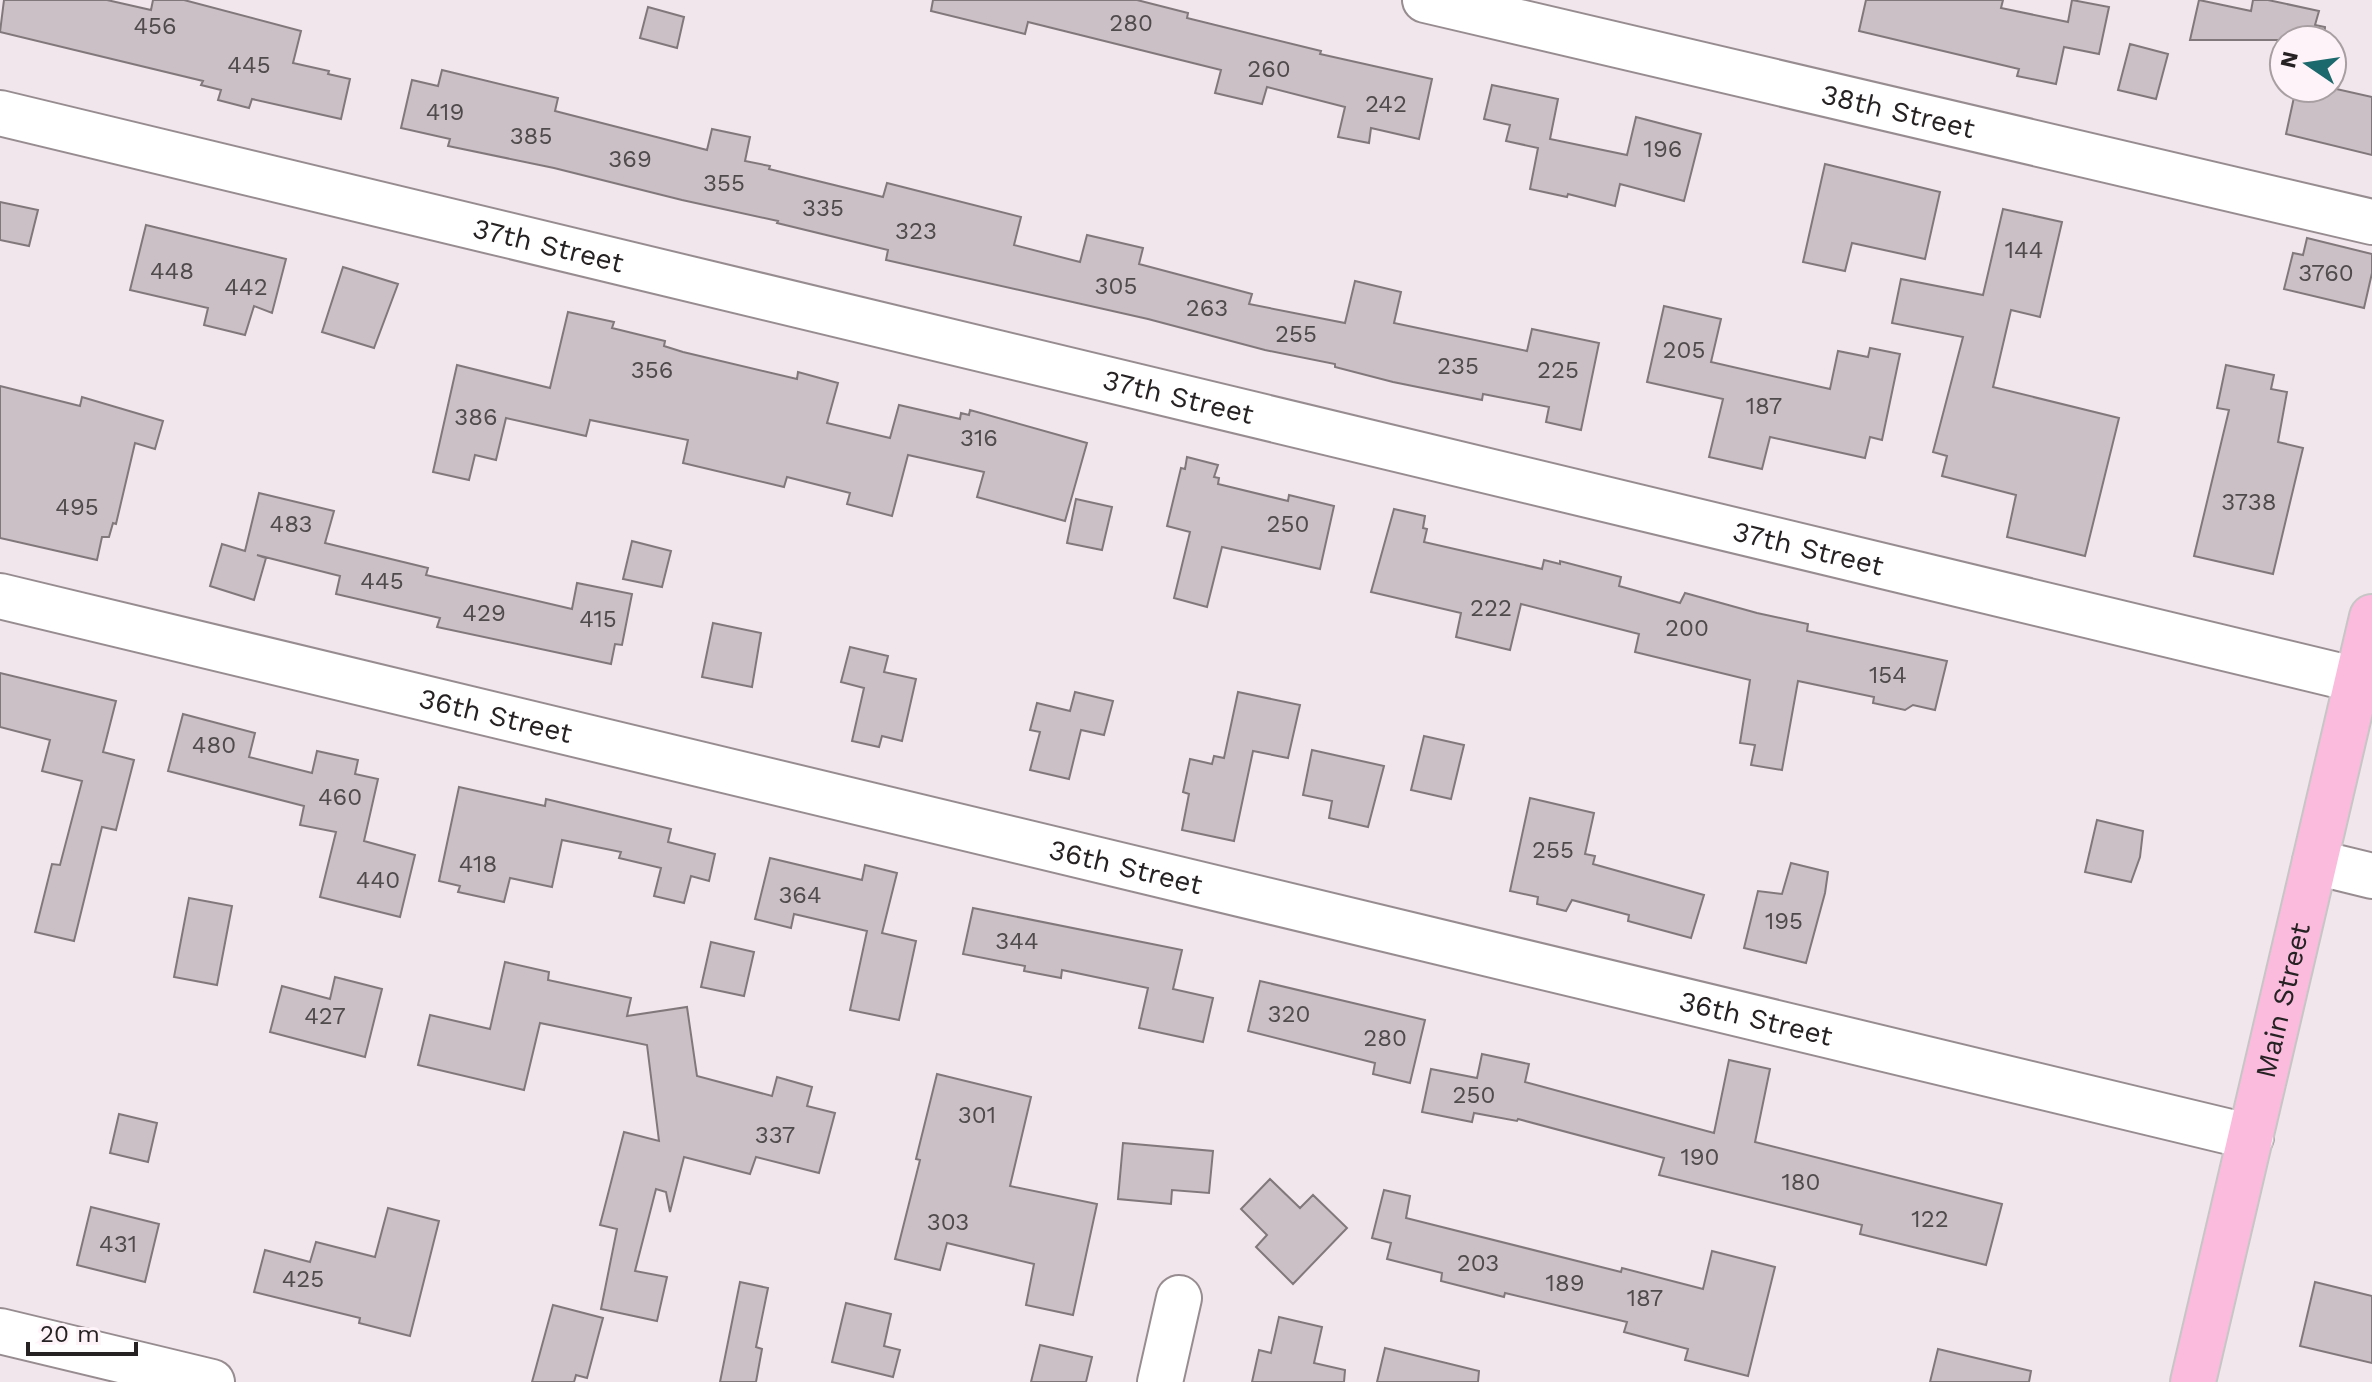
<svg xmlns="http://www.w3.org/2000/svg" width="2372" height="1382" viewBox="0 0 2372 1382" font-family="'Work Sans',sans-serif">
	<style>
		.building { fill: #cbc0c5; stroke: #81787c; stroke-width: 2 }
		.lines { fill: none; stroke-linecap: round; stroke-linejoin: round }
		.minor-casing { stroke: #978d91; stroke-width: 48 }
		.major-casing { stroke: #c7c6c6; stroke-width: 48 }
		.minor { stroke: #fff; stroke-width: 44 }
		.major { stroke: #fabbdc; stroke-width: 44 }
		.labels { text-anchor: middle; stroke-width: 6; stroke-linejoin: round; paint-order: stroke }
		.number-label { font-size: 24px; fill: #4f4a4c }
		.street-label { font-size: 28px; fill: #262224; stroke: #fef3f8 }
	</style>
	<rect width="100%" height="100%" fill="#f1e6eb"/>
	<!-- building -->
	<path class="building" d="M4,0H107L151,10L153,0H184L301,31L293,63L329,71L328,74L350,79L341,119L252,99L249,108L218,100L221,90L201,85L203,81L0,32Z
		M933,0H1137L1188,13L1187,18L1321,51L1320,54L1432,79L1419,139L1371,128L1369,143L1338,137L1345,107L1267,87L1262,104L1215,93L1221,70L1028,22L1025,34L931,11Z
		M1866,0H2003L2001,8L2068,22L2072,0L2109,7L2099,54L2064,47L2056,84L2017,76L2019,69L1859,31Z
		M2199,0L2251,11L2253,0H2268L2319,11L2315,25L2325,27L2324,40H2190Z
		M648,7L684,17L677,48L640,38Z
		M2130,44L2168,54L2156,99L2118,90Z
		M442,70L558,98L555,111L707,150L712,129L750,137L745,161L770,166L769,169L883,197L887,183L1021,217L1014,245L1080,262L1087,235L1143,248L1139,264L1252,294L1249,304L1345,323L1355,281L1401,292L1394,323L1527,351L1532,329L1599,343L1581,430L1546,422L1549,407L1483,394L1482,400L1393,382L1335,367V364L1265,350L1148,319L886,260L888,250L777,223L778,221L682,200L554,168L448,146L450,139L401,128L412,80L438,86Z
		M1492,85L1558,99L1550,139L1627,155L1636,117L1701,134L1684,201L1620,184L1615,206L1568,194L1567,197L1530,189L1538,148L1506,141L1510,125L1484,119Z
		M2296,88H2332L2372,97V155L2286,134Z
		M1825,164L1940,192L1925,259L1852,243L1845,271L1803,262Z
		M0,202L38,210L29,246L0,240Z
		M2003,209L2062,222L2040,317L2011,310L1993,387L2119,418L2085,556L2007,537L2016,495L1942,476L1947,456L1933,452L1963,337L1892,323L1901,279L1983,295Z
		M146,225L286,259L272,313L254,306L245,335L204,325L208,308L130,290Z
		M2307,238L2372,254V273L2364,308L2284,289L2293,253L2303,255Z
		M343,267L398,284L374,348L322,332Z
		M1664,306L1721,319L1711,362L1830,389L1838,351L1868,357L1870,348L1900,354L1882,440L1870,437L1865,458L1770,437L1762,469L1709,457L1723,399L1647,382Z
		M568,312L614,322L612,328L665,341L664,346L683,352L797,379L798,372L838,383L827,423L890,438L899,405L960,419L961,413L969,415L970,410L1087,443L1065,521L977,497L984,472L908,455L892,516L847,504L850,493L787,477L784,487L683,463L688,440L590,420L586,436L506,418L496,460L475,455L469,480L433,472L457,365L550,388Z
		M2226,365L2274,375L2271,389L2287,392L2278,442L2303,448L2273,574L2194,556L2229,410L2217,408Z
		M0,386L80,406L82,397L163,421L155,449L135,443L116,524L113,523L109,537H102L97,560L0,538Z
		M1187,457L1218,465L1214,477L1219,478L1218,484L1288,501L1289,495L1334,506L1320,569L1222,547L1207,607L1174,598L1190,532L1167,526L1181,468L1185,469Z
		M259,493L334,511L325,543L428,568L426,575L572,609L577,583L632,594L622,645L615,644L611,664L437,627L440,618L336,594L340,576L257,555L266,558L254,600L210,586L222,544L245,551Z
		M1076,499L1112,507L1102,550L1067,543Z
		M1394,509L1425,516L1423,528L1427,529L1424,542L1542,569L1544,560L1560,564V561L1621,577L1619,586L1680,603L1685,593L1757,613L1808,624L1807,631L1947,661L1935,710L1913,705L1905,710L1873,703L1874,697L1798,681L1782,770L1751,765L1755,745L1740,743L1750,680L1635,652L1639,634L1521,604L1510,650L1456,637L1461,613L1371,592Z
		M632,541L671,551L662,587L623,579Z
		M713,623L761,633L752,687L702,677Z
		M850,647L888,656L884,672L916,679L902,741L882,736L879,747L852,741L864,688L841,682Z
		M0,673L116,701L103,752L134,760L116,830L102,827L74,941L35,932L52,864L60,865L82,781L42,771L50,740L0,727Z
		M1075,692L1113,701L1104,735L1081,730L1069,779L1030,770L1040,732L1030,730L1037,703L1070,711Z
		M1238,692L1300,705L1288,758L1253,751L1234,841L1182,830L1189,794L1183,792L1190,759L1212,764L1214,756L1224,758Z
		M183,714L255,733L249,757L312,773L317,751L358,760L355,774L378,779L364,841L415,855L400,917L320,897L336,832L300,825L304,806L168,771Z
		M1424,736L1464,745L1451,799L1411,790Z
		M1312,750L1384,766L1368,827L1329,818L1332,801L1303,795Z
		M459,787L545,806L546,799L671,829L668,842L715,854L709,881L691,876L684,903L654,896L661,868L619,858L621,852L562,840L552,887L510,878L504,902L458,892L460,886L439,881Z
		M1530,798L1594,813L1585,854L1595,856L1593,864L1704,895L1691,938L1628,921L1629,915L1572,900L1566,911L1537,904L1538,897L1510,891Z
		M2097,820L2143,831L2140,857L2131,882L2085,872Z
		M770,858L862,880L865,865L897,873L882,933L916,941L899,1020L850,1010L867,931L794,914L791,928L755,919Z
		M1791,863L1828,872L1825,893L1806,963L1744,948L1758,891L1782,894Z
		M189,898L232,906L217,985L174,977Z
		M973,908L1182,950L1173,989L1213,998L1203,1042L1139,1028L1148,988L1062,970L1061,978L1024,971L1025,966L963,954Z
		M711,942L754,952L744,996L701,987Z
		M505,962L549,972L548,980L631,998L627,1016L687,1007L697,1076L772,1096L777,1077L812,1087L807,1106L835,1113L819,1173L756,1157L750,1174L684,1157L670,1212L666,1192L656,1189L635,1271L667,1277L657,1321L601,1309L617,1229L600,1225L624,1132L659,1141L647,1045L540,1023L524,1090L418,1065L430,1015L490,1029Z
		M335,977L382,989L365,1057L270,1032L282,986L330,999Z
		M1260,981L1425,1020L1410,1083L1373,1074L1375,1063L1248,1031Z
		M1482,1054L1529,1064L1525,1082L1714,1133L1729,1060L1770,1069L1755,1142L2002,1204L1986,1265L1860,1234L1862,1225L1659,1175L1664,1158L1518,1119L1517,1121L1474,1113L1472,1122L1422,1112L1431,1069L1477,1078Z
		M937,1074L1031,1097L1010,1186L1097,1204L1073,1315L1026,1305L1034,1264L947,1243L940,1270L895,1259L920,1160L916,1159Z
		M119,1114L157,1123L148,1162L110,1153Z
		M1123,1143L1213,1151L1209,1193L1172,1190L1171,1204L1118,1199Z
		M1270,1179L1300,1208L1313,1195L1347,1228L1293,1284L1256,1247L1267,1235L1241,1209Z
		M1384,1190L1410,1196L1406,1218L1621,1272L1622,1268L1703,1289L1712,1251L1775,1267L1748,1376L1685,1360L1688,1349L1624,1332L1627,1322L1505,1293L1504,1297L1441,1281L1442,1273L1387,1259L1391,1243L1372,1238Z
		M91,1207L159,1224L145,1282L77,1265Z
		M388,1208L439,1221L410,1336L359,1323L360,1318L254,1292L265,1250L310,1262L316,1242L375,1257Z
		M740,1282L768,1288L756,1347L762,1349L756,1382H720Z
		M2315,1282L2372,1296V1363L2300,1346Z
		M846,1303L891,1314L884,1346L900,1350L893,1377L832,1362Z
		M553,1305L603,1318L587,1378L576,1375L574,1382H532Z
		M1279,1317L1322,1327L1314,1363L1345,1370L1344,1382H1252L1259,1350L1271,1353Z
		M1040,1345L1092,1357L1086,1382H1031Z
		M1385,1348L1479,1371L1478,1382H1377Z
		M1938,1349L2031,1371L2029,1382H1930Z"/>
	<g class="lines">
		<!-- minor casing -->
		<g class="minor-casing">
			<g id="minor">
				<path id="s1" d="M1425,0L2372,222"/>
				<path id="s2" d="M0,113L2357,680"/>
				<path id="s3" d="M0,596L2251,1137"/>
				<path d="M2315,862L2372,876"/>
				<path d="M0,1331L212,1382"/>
				<path d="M1160,1382L1179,1298"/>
			</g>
		</g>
		<!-- major casing -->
		<g class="major-casing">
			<g id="major">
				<path id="s4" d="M2193,1382L2372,617"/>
			</g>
		</g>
		<!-- minor -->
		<use href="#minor" class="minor"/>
		<!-- major -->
		<use href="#major" class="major"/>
	</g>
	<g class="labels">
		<!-- number labels -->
		<g class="number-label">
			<text x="1131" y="31">280</text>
			<text x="155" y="34">456</text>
			<text x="249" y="73">445</text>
			<text x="1269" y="77">260</text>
			<text x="1386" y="112">242</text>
			<text x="445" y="120">419</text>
			<text x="531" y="144">385</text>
			<text x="1663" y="157">196</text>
			<text x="630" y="167">369</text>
			<text x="724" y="191">355</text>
			<text x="823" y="216">335</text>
			<text x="916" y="239">323</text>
			<text x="2024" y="258">144</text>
			<text x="172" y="279">448</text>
			<text x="2326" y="281">3760</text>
			<text x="1116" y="294">305</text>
			<text x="246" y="295">442</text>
			<text x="1207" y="316">263</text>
			<text x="1296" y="342">255</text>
			<text x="1684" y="358">205</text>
			<text x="1458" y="374">235</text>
			<text x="652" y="378">356</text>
			<text x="1558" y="378">225</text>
			<text x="1764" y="414">187</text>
			<text x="476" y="425">386</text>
			<text x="979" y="446">316</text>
			<text x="2249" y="510">3738</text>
			<text x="77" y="515">495</text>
			<text x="291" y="532">483</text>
			<text x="1288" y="532">250</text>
			<text x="382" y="589">445</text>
			<text x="1491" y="616">222</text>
			<text x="484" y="621">429</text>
			<text x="598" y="627">415</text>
			<text x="1687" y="636">200</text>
			<text x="1888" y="683">154</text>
			<text x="214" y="753">480</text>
			<text x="340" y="805">460</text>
			<text x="1553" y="858">255</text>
			<text x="478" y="872">418</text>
			<text x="378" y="888">440</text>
			<text x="800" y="903">364</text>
			<text x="1784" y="929">195</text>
			<text x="1017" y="949">344</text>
			<text x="1289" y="1022">320</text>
			<text x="325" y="1024">427</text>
			<text x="1385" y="1046">280</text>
			<text x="1474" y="1103">250</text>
			<text x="977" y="1123">301</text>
			<text x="775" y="1143">337</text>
			<text x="1700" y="1165">190</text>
			<text x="1801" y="1190">180</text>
			<text x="1930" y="1227">122</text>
			<text x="948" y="1230">303</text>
			<text x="118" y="1252">431</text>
			<text x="1478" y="1271">203</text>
			<text x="303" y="1287">425</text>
			<text x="1565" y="1291">189</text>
			<text x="1645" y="1306">187</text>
		</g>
		<!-- street labels -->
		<g class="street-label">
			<text dy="10" stroke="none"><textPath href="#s1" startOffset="486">38th Street</textPath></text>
			<text dy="10" stroke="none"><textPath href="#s2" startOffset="564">37th Street</textPath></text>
			<text dy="10" stroke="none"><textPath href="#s2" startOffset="1212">37th Street</textPath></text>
			<text dy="10" stroke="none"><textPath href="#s2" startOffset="1860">37th Street</textPath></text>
			<text dy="10" stroke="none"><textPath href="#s3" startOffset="510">36th Street</textPath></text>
			<text dy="10" stroke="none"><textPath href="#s3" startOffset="1158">36th Street</textPath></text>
			<text dy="10" stroke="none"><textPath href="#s4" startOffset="392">Main Street</textPath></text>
			<text dy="10" stroke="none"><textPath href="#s3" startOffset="1806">36th Street</textPath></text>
		</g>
	</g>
	<!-- north arrow -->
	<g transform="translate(2308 64) rotate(283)"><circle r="38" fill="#fef3f8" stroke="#a89fa3" stroke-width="2"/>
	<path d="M0-6L14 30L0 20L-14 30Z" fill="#1b696c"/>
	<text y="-12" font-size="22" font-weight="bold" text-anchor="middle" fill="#262224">N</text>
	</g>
	<!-- scale -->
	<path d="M28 1342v12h108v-12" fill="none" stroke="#262224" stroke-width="4"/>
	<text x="40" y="1342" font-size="24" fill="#262224" stroke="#fef3f8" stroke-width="6" paint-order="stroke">20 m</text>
</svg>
